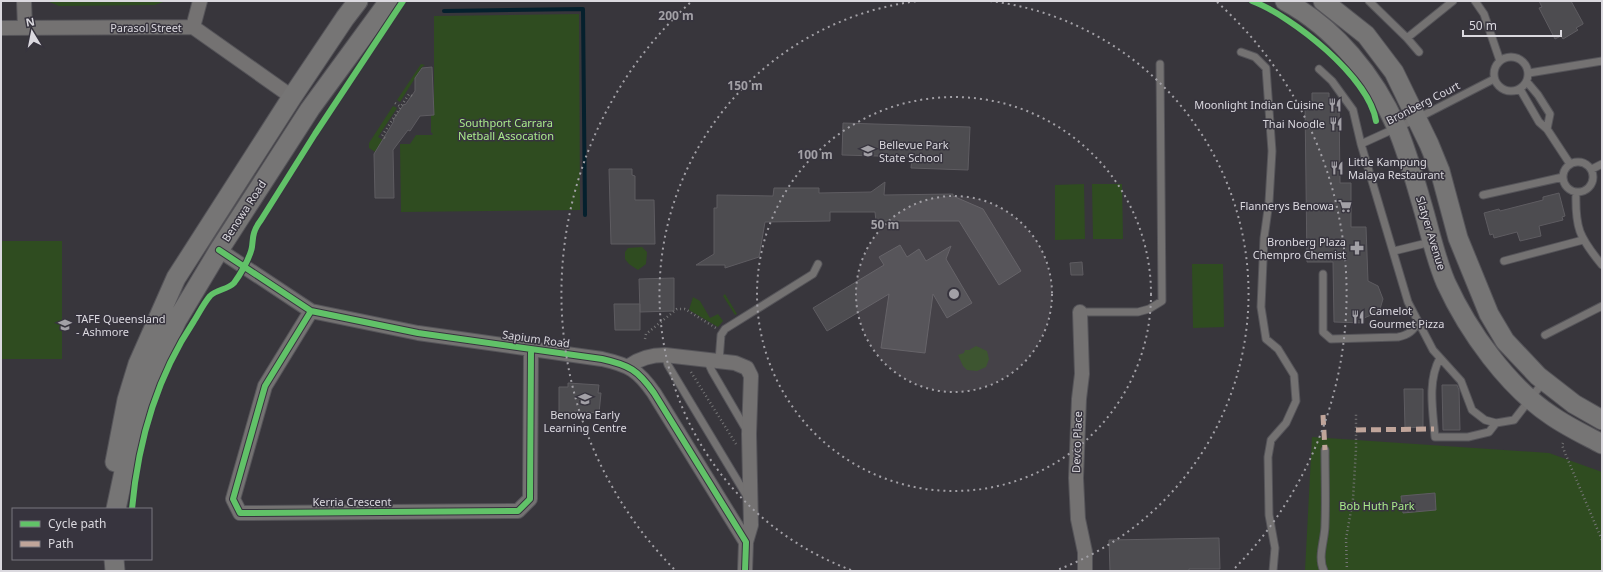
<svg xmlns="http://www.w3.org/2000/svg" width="1603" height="572" viewBox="0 0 1603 572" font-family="'Noto Sans',sans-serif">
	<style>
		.green { fill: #2f4c20 }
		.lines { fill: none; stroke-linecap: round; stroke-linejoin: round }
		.stream { stroke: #05202d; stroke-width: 4 }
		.building { fill: #4d4c50; stroke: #5e5c61 }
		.service-casing { stroke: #555459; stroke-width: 9 }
		.minor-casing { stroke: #555459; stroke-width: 16 }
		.secondary-casing { stroke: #555459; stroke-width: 21 }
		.path { stroke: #757576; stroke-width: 2.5; stroke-dasharray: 1 3; stroke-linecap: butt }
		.service { stroke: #747272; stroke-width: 7 }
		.minor { stroke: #747272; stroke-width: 14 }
		.secondary { stroke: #767575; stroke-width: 19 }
		.quiet { stroke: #c0a59a; stroke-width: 5; stroke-dasharray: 10 5; stroke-linecap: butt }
		.cycleway-casing { stroke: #37343e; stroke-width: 8 }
		.cycleway { stroke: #61c268; stroke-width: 6 }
		.ring { fill: none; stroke: #a2a0a6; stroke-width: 2; stroke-dasharray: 2 4 }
		.labels { text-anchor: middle; stroke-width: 3; stroke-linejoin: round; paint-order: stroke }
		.street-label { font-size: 11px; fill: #dbd9df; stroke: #37343e }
		.poi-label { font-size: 11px; fill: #dbd9df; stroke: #37343e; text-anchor: end }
		.park-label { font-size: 11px; fill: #a9eb8a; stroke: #37343e }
		.centre { fill: #a2a0a6; stroke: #37343e; stroke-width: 2 }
		.ring-label { font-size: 12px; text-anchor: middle; font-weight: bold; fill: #a2a0a6; stroke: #37343e; stroke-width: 3; stroke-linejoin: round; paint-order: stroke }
	</style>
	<rect width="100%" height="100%" fill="#38363c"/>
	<!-- green -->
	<path class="green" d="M47,1H166L155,5L59,6Z
		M579,14L580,210L401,212L400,144H410L416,135H432L433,134L431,132V115H434V16Z
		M421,64L425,65L422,67L400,102L397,100Z
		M393,106L397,108L378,137L383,140L375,152L369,148V143Z
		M1084,184L1085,239L1055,240V185Z
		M1092,184H1122L1123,239H1093Z
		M1,241H62V359H1Z
		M642,247L647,252L646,264L638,270L629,264L625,259V252L628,248Z
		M1192,264H1223L1224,327L1193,328Z
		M725,294L737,314L735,315L723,296Z
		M693,297L700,301L710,318L718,314L723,321L718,327L689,310Z
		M976,346L987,351L989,359L986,367L977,371L967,370L963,366L958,355L964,353L965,350H969Z
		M1312,437L1549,453L1602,472V571H1305Z"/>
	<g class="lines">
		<!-- stream -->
		<path class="stream" d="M444,11L583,9L585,215"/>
	</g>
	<!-- building -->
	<path class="building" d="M1539,1H1571L1583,23V24L1576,28L1578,30L1563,39L1561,36L1555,39L1539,8L1542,7Z
		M432,67L434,115L420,116L410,131L408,130L393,150L394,198H375L374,154L394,121L393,120L404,104L405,105L415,91V78L422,68Z
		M1312,93H1329V102H1339L1340,183H1351V227H1366L1368,281L1378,286L1383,299L1380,309L1376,313L1364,318V323L1334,322L1333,262H1307L1305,103L1312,102Z
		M843,123L970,127L968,170L911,168L912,157L842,155Z
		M609,169H632V175L635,176V200H654L655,244H611Z
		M885,182L884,195L953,194V196L983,209L1021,271L999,285L959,221H876L875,212H830V221L765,222L759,257L725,268V265H696L714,254V208H717V195L773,196L774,188H819V193L871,192Z
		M1559,193L1565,216L1562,217L1563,220L1539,226L1541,236L1520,241L1517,232L1494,238L1493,234L1490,235L1484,213L1499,209L1500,211L1543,200V197Z
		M900,245L907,257L919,249L926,261L951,246L946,259L972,303L947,318L933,294L925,353L881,348L889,294L827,331L813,308L884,265L879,257Z
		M1082,262L1083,275H1071L1070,263Z
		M674,278V311L640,312L639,279Z
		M614,304H640V330H615Z
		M568,383L599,385L598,393H601L599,413L574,411L573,415H559V387H568Z
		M1442,385H1457L1459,390L1460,430H1443Z
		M1404,389H1423V427L1405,428Z
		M1435,493L1436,510L1403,513L1401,496Z
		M1219,538L1220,569H1189V571H1110L1109,540Z"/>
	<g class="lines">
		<!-- service casing -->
		<g class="service-casing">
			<path id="service" d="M1369,1L1407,38
				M1475,1L1484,14L1500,61
				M1241,52L1255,57L1266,68L1272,151L1269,202L1264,238L1261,307L1266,339L1278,349L1294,375L1296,401L1286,423L1271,440L1268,457L1269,515L1275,548L1273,571
				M1419,52L1407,38L1453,1
				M1494 74a17 17 0 1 1 34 0a17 17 0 1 1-34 0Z
				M1319,69L1332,81L1353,110L1361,144L1408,302L1433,350L1461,381L1472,410L1485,420L1496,423L1514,420L1544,381
				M1529,73L1602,61
				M1527,82L1538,95L1550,114L1547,129
				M1520,89L1539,122L1547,129L1570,164
				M1361,144L1418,118L1494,79
				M1563 177a15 15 0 1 1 30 0a15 15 0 1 1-30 0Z
				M1592,169L1602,164
				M1576,192C1575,228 1579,237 1602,265
				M1483,195L1563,177
				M1394,251L1431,242
				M1504,261L1583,240
				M1323,274V332L1331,339L1398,337C1408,335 1414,331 1418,321
				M1080,312H1138L1149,309L1162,301L1160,64
				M1545,335L1602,306
				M665,355L668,365L748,498
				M1440,358C1427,381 1433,412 1435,437H1468L1489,432L1496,423
				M707,360L712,371L747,431
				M719,361L721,335L725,329L813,274L818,264
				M1324,571C1317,557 1325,540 1325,525C1326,500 1325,475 1325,450"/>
		</g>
		<!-- minor casing -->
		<g class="minor-casing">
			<path id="minor" d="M24,1L25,28
				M193,27L200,1
				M1,28L193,27L292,97
				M219,250L311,311L418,333L602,359C629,365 638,370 654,393L746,542L745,571
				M311,311L265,386L233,499L240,513L518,511L530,499L531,349
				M1080,312L1082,374L1079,399L1076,478L1078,519L1085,552V571
				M629,366C640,358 651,355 665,355L735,363L747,368L751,376L749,434L751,525L746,542"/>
		</g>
		<!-- secondary casing -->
		<g class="secondary-casing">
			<path id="secondary" d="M1285,1C1335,28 1374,76 1397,128C1408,154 1415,181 1423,208C1430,232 1436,260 1446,283C1468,331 1508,387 1552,416C1568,427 1585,435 1602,444
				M1323,1L1366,35L1394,72L1429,144L1440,171L1458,238L1489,314L1505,341L1538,376L1574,404L1602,420
				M115,462L127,400L138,364L176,278L292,97L345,18L358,1
				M116,509L128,453L146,391L155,367L177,320L219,250L310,109L389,1
				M114,559L115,571"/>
		</g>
		<!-- path -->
		<path class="path" d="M395,103L401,107
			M385,138L382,136L409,94L412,96
			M645,339L646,334L677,309H685L716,328
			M691,372L736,444
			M1563,443L1562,445L1565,453L1602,540
			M1347,571L1346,539L1353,499L1356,449V414"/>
		<!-- service -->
		<use href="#service" class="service"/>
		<!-- minor -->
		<use href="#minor" class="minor"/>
		<!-- secondary -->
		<use href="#secondary" class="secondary"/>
		<!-- quiet -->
		<path class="quiet" d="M1323,415L1325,450
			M1356,430L1434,429"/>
		<!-- cycleway casing -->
		<g class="cycleway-casing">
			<path id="cycleway" d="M1252,1C1292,16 1369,77 1376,121
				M219,250L311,311L418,333L602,359C629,365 638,370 654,393L746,542L745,571
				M311,311L265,386L233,499L240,513L518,511L530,499L531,349
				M132,509C138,442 156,378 194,321C199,313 204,303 210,296C217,289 227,290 234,283C240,275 248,261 251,251C253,246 252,239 254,233C255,229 258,224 261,220L315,134L403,1"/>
		</g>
		<!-- cycleway -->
		<use href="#cycleway" class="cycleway"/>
	</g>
	<!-- distance rings -->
	<circle cx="954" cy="294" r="98" fill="#a2a0a6" fill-opacity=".12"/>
	<g class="ring">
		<circle cx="954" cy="294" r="98"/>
		<circle cx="954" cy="294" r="197"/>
		<path d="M851 570A295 295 0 0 1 918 1M990 1A295 295 0 0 1 1057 570"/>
		<path d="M674 569A393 393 0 0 1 691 2M1217 2A393 393 0 0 1 1234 569"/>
	</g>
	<!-- icons -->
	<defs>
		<g id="restaurant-bare" transform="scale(1.08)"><path d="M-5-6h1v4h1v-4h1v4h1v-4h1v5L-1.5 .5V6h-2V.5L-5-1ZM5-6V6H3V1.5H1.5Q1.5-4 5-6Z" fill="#a2a0a6" stroke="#37343e" stroke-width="2.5" paint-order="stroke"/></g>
		<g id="school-bare" transform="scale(1.08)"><path d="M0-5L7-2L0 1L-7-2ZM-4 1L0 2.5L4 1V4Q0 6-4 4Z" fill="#a2a0a6" stroke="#37343e" stroke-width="2.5" paint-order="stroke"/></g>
		<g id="supermarket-bare" transform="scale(1.08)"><path d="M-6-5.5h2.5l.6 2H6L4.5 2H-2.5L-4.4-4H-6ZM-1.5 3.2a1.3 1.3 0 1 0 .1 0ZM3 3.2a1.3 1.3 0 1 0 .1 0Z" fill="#a2a0a6" stroke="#37343e" stroke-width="2.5" paint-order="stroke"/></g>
		<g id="pharmacy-bare" transform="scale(1.08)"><path d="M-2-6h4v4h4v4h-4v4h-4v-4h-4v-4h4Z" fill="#a2a0a6" stroke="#37343e" stroke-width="2.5" paint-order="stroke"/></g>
		<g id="university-bare" transform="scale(1.08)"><path d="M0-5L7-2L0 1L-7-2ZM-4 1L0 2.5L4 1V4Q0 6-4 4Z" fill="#a2a0a6" stroke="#37343e" stroke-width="2.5" paint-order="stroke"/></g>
	</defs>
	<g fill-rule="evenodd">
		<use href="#restaurant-bare" x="1335" y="105"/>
		<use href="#restaurant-bare" x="1336" y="124"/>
		<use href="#school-bare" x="868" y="151"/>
		<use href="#restaurant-bare" x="1337" y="168"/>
		<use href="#supermarket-bare" x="1345" y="206"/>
		<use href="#pharmacy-bare" x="1357" y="248"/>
		<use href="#restaurant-bare" x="1358" y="317"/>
		<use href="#university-bare" x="65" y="325"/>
		<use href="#school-bare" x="585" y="399"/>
	</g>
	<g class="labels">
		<!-- street labels -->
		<g class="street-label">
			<text x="146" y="32">Parasol Street</text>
			<text transform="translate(1423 103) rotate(-27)" y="4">Bronberg Court</text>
			<text transform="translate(244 211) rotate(-57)" y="4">Benowa Road</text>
			<text transform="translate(1431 233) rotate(73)" y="4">Slatyer Avenue</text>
			<text transform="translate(536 339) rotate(8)" y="4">Sapium Road</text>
			<text transform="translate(1077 442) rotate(-88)" y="4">Devco Place</text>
			<text x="352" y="506">Kerria Crescent</text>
		</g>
		<!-- poi labels -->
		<g class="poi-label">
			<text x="1324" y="109">Moonlight Indian Cuisine</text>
			<text x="1325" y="128">Thai Noodle</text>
			<text x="879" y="149" text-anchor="start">Bellevue Park<tspan x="879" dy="13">State School</tspan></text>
			<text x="1348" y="166" text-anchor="start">Little Kampung<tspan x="1348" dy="13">Malaya Restaurant</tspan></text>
			<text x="1334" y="210">Flannerys Benowa</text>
			<text x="1346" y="246">Bronberg Plaza<tspan x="1346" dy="13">Chempro Chemist</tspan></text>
			<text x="1369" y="315" text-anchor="start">Camelot<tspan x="1369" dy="13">Gourmet Pizza</tspan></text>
			<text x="76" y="323" text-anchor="start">TAFE Queensland<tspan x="76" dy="13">- Ashmore</tspan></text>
			<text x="585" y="419" text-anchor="middle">Benowa Early<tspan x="585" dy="13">Learning Centre</tspan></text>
		</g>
		<!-- park labels -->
		<g class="park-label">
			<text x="506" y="127">Southport Carrara<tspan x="506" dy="13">Netball Assocation</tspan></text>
			<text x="1377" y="510">Bob Huth Park</text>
		</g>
	</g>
	<circle cx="954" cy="294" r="6" class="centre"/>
	<g class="ring-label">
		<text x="676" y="20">200 m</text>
		<text x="745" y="90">150 m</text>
		<text x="815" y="159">100 m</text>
		<text x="885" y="229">50 m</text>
	</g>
	<!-- border -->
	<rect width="1603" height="572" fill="none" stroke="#dbd9df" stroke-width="4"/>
	<!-- legend -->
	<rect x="12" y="508" width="140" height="52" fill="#37343e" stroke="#79767e"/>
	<rect x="20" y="521" width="20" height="6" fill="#61c268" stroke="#79767e"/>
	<text x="48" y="528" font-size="12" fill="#dbd9df">Cycle path</text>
	<rect x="20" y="541" width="20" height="6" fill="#c0a59a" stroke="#79767e"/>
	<text x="48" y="548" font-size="12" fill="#dbd9df">Path</text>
	<!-- north arrow -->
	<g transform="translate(32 32) rotate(350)" stroke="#37343e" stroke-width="3" paint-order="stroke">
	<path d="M0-3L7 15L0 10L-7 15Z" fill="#dbd9df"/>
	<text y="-6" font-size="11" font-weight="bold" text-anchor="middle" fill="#dbd9df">N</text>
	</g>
	<!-- scale -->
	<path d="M1463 30v6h98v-6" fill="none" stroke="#dbd9df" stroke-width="2"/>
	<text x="1469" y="30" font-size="12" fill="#dbd9df" stroke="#37343e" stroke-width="3" paint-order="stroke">50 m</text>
</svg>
